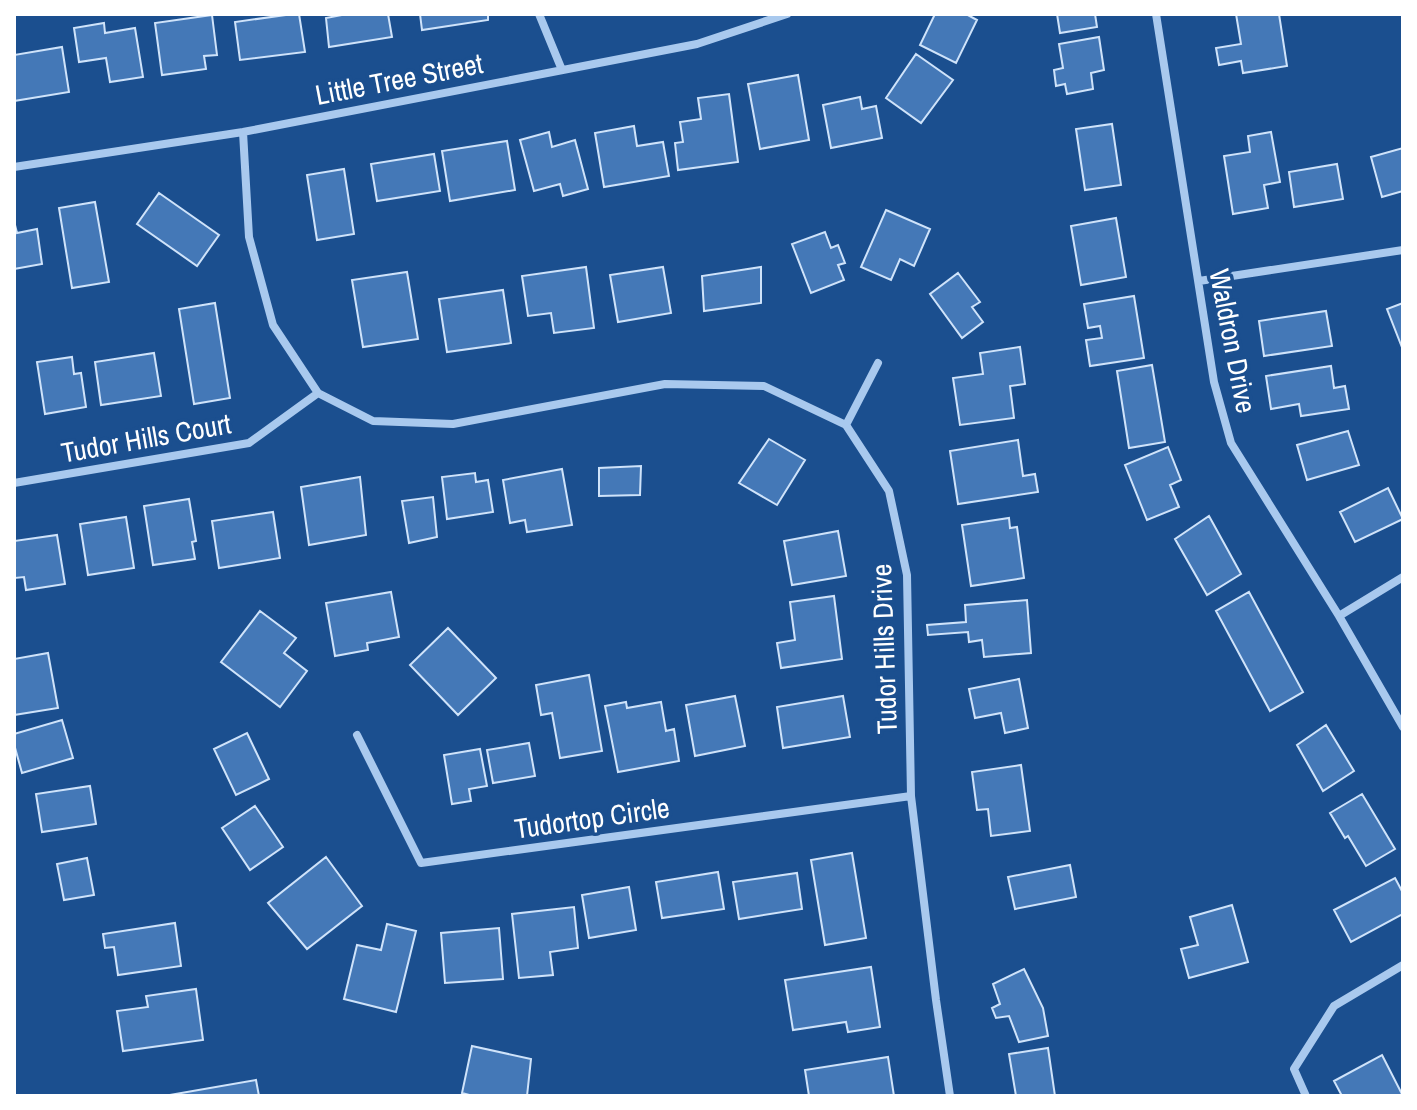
<svg xmlns="http://www.w3.org/2000/svg" width="1417" height="1110" viewBox="0 0 1417 1110" font-family="'Archivo Narrow',sans-serif">
	<style>
		.building { fill: #4478b7; stroke: #cfe3fa; stroke-width: 2 }
		.lines { fill: none; stroke-linecap: round; stroke-linejoin: round }
		.minor { stroke: #a9c9ee; stroke-width: 8 }
		.labels { text-anchor: middle; stroke-width: 7; stroke-linejoin: round; paint-order: stroke }
		.street-label { font-size: 28px; fill: #fff; stroke: #1b4f8f }
	</style>
	<rect width="100%" height="100%" fill="#1b4f8f"/>
	<!-- building -->
	<path class="building" d="M293,14H299L305,52L240,60L235,22Z
		M347,14H388L392,37L329,47L326,18Z
		M420,14H488V20L422,30Z
		M935,14H966L977,20L956,63L920,45Z
		M1057,14H1095L1097,27L1060,33Z
		M1236,14H1279L1287,66L1243,73L1241,61L1219,65L1216,48L1241,44Z
		M212,15L217,55L204,56L206,69L162,75L155,23Z
		M104,23L105,33L135,28L143,77L110,82L106,58L79,62L74,28Z
		M1099,37L1104,70L1091,73L1093,89L1067,94L1065,84L1056,86L1054,70L1063,68L1059,44Z
		M62,47L69,92L14,101V55Z
		M916,54L953,80L921,123L886,98Z
		M798,75L809,140L760,149L748,84Z
		M729,94L738,162L678,170L675,143L683,142L680,122L701,119L698,98Z
		M860,97L862,109L876,106L882,138L831,148L823,105Z
		M1112,124L1121,185L1085,190L1076,129Z
		M634,126L637,146L663,142L669,176L604,187L595,133Z
		M549,132L552,147L575,140L588,189L563,196L560,184L534,191L520,140Z
		M1271,132L1280,182L1264,185L1268,208L1233,214L1224,156L1250,152L1248,136Z
		M507,141L515,190L450,201L442,151Z
		M1403,148V191L1382,197L1371,157Z
		M434,154L440,191L377,201L371,164Z
		M1337,164L1343,199L1294,207L1289,172Z
		M344,169L354,234L317,240L307,175Z
		M159,193L219,235L197,266L137,224Z
		M95,202L109,282L72,288L59,208Z
		M886,210L930,229L914,266L900,259L891,280L861,267Z
		M1116,218L1126,277L1081,285L1071,226Z
		M14,221L17,233L37,229L42,264L14,269Z
		M825,232L831,248L838,245L845,263L838,265L844,280L811,293L792,244Z
		M586,267L594,328L554,333L551,313L528,316L522,276Z
		M663,267L671,313L618,322L610,275Z
		M761,267V303L704,311L702,276Z
		M407,272L418,339L363,347L352,280Z
		M958,273L980,302L972,307L983,322L962,338L930,294Z
		M503,290L511,343L447,352L439,299Z
		M1134,296L1144,358L1090,366L1086,340L1102,338L1100,326L1088,328L1084,304Z
		M215,303L230,398L194,404L179,309Z
		M1403,303V350L1387,309Z
		M1326,311L1332,346L1264,356L1259,321Z
		M1020,347L1025,384L1010,386L1014,418L960,425L953,378L983,374L980,353Z
		M154,353L161,396L101,405L95,362Z
		M72,357L74,374L81,373L86,407L45,414L37,362Z
		M1152,365L1165,442L1129,448L1117,371Z
		M1331,366L1334,388L1345,386L1349,409L1301,416L1299,404L1271,409L1266,376Z
		M1348,431L1359,465L1307,480L1297,445Z
		M769,439L805,460L777,505L739,483Z
		M1018,440L1023,476L1035,474L1038,492L958,504L950,451Z
		M1168,447L1181,480L1170,485L1179,507L1147,520L1125,465Z
		M641,466L640,495L599,496V468Z
		M562,469L572,525L527,532L525,520L510,523L503,480Z
		M475,473L476,482L488,480L493,512L447,519L442,477Z
		M360,477L366,535L309,545L301,487Z
		M1388,488L1403,519L1355,542L1340,512Z
		M433,497L437,537L409,543L402,501Z
		M189,499L196,541L192,542L195,559L153,565L144,506Z
		M273,512L280,558L219,568L212,521Z
		M1209,516L1241,574L1207,595L1175,539Z
		M126,517L134,568L88,575L80,524Z
		M1009,518L1010,528L1017,527L1024,578L971,586L962,525Z
		M838,531L846,576L792,585L784,541Z
		M57,535L65,584L26,590L24,577L15,578L14,541Z
		M391,592L399,637L367,643L368,650L335,656L326,603Z
		M1249,592L1303,692L1270,711L1216,611Z
		M834,596L842,659L781,668L777,643L795,640L790,602Z
		M1027,600L1031,653L984,657L982,640L969,642L968,632L928,635L927,625L966,622L965,605Z
		M260,611L296,638L284,653L307,671L280,707L221,662Z
		M448,628L496,678L458,715L410,665Z
		M48,653L58,708L14,715V659Z
		M589,675L602,751L560,758L552,713L541,715L536,685Z
		M1019,679L1028,728L1005,733L1001,713L975,718L969,689Z
		M735,696L745,746L695,756L686,705Z
		M843,696L850,737L783,748L777,707Z
		M626,702L627,708L661,702L666,731L674,729L679,761L618,772L605,706Z
		M62,720L73,758L22,773L14,744V734Z
		M1326,725L1354,771L1323,791L1297,745Z
		M247,733L269,779L236,795L214,749Z
		M529,743L535,776L493,783L487,750Z
		M480,749L487,786L469,789L471,801L452,804L444,755Z
		M1021,765L1030,831L991,836L988,809L977,810L972,772Z
		M90,786L96,824L42,832L36,794Z
		M1362,794L1395,849L1366,866L1348,836L1345,838L1330,813Z
		M255,806L283,847L250,870L222,828Z
		M852,853L866,938L825,945L811,860Z
		M326,857L362,906L307,949L268,903Z
		M87,858L94,895L64,900L57,864Z
		M1070,865L1076,897L1015,909L1008,877Z
		M718,872L724,909L662,918L656,882Z
		M797,873L802,909L739,919L733,882Z
		M1395,878L1403,893V914L1351,942L1334,910Z
		M629,887L636,930L589,938L582,895Z
		M1232,905L1248,962L1189,978L1181,949L1198,945L1190,917Z
		M574,907L578,948L550,952L553,975L519,978L512,914Z
		M175,923L181,966L118,975L114,947L105,948L103,934Z
		M387,924L416,931L396,1012L344,999L357,945L381,950Z
		M499,928L503,979L445,983L441,933Z
		M871,967L880,1027L848,1032L846,1022L793,1030L785,980Z
		M1024,969L1043,1008L1048,1036L1019,1042L1009,1016L996,1018L992,1008L1000,1004L993,984Z
		M196,989L203,1040L123,1051L117,1011L148,1007L146,996Z
		M472,1046L531,1059L527,1096H473L462,1093Z
		M1048,1048L1055,1096H1016L1009,1054Z
		M1382,1055L1403,1096H1342L1334,1081Z
		M888,1057L894,1096H809L805,1070Z
		M256,1080L259,1096H164Z"/>
	<g class="lines">
		<!-- minor -->
		<path class="minor" d="M539,14L562,70
			M1156,14L1214,382L1231,443L1339,616L1403,727
			M243,132L249,237L273,325L318,393
			M14,167L243,132L697,44L787,14
			M1199,281L1403,250
			M318,393L373,421L453,424L665,384L764,386L846,425L889,491L907,575L911,796L936,1000L950,1096
			M846,425L878,363
			M14,483L249,443L318,393
			M1339,616L1403,577
			M357,735L421,863L911,796
			M1306,1096L1294,1069L1334,1006L1403,965"/>
	</g>
	<g class="labels">
		<!-- street labels -->
		<g class="street-label">
			<text transform="translate(399 79) rotate(-11)" y="10">Little Tree Street</text>
			<text transform="translate(1233 341) rotate(79)" y="10">Waldron Drive</text>
			<text transform="translate(146 438) rotate(-10)" y="10">Tudor Hills Court</text>
			<text transform="translate(884 649) rotate(-92)" y="10">Tudor Hills Drive</text>
			<text transform="translate(592 818) rotate(-8)" y="10">Tudortop Circle</text>
		</g>
	</g>
	<!-- border -->
	<rect width="1417" height="1110" fill="none" stroke="#ffffff" stroke-width="32"/>
</svg>
